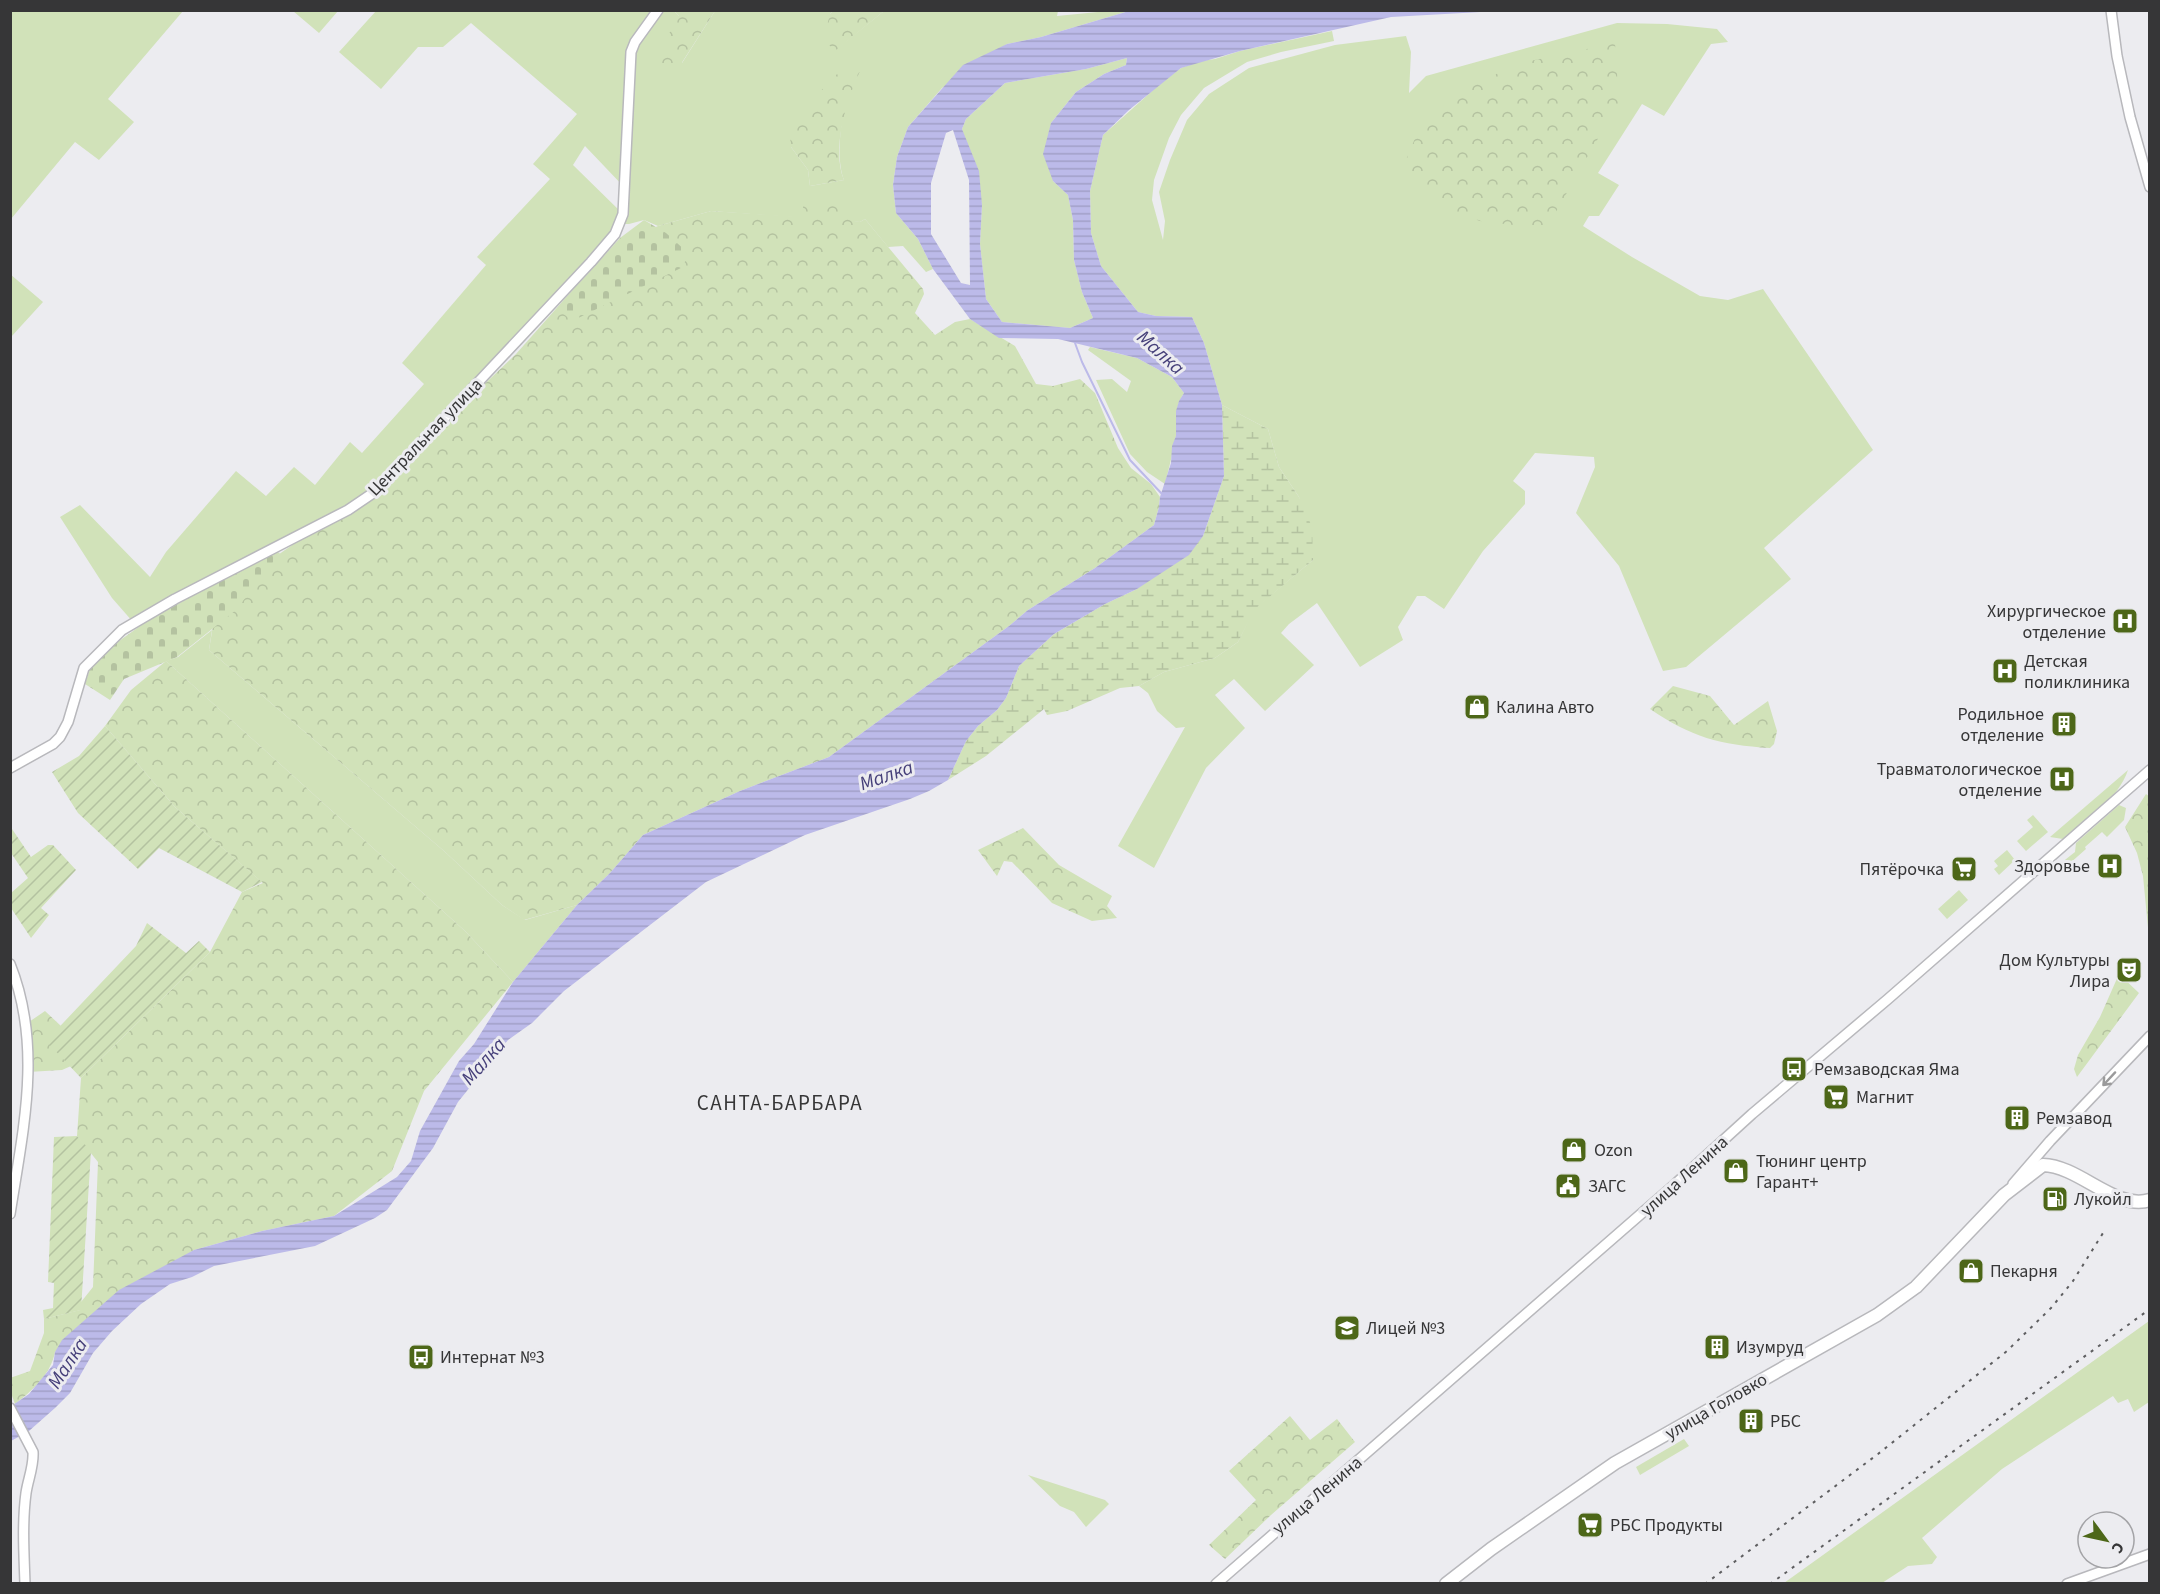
<svg xmlns="http://www.w3.org/2000/svg" width="2160" height="1594" viewBox="0 0 2160 1594" font-family="'Source Sans 3',sans-serif">
	<style>
		.grass { fill: #d1e2b9; fill-rule: evenodd }
		.forest { fill: url(#forest-crowns) }
		.wetland { fill: url(#wetland-marsh) }
		.cemetery { fill: url(#cemetery-stones) }
		.garden { fill: url(#garden-furrows) }
		.water { fill: url(#water-rules); fill-rule: evenodd }
		.lines { fill: none; stroke-linecap: round; stroke-linejoin: round }
		.stream { stroke: #bcbae9; stroke-width: 2 }
		.minor-casing { stroke: #b8b8bc; stroke-width: 12 }
		.major-casing { stroke: #b8b8bc; stroke-width: 15 }
		.minor { stroke: #fff; stroke-width: 9 }
		.major { stroke: #fff; stroke-width: 12 }
		.rail { stroke: #5e5e60; stroke-width: 2; stroke-dasharray: 3 6; stroke-linecap: butt }
		.oneway { stroke: #9a9a9b }
		.labels { text-anchor: middle; stroke-width: 6; stroke-linejoin: round; paint-order: stroke }
		.street-label { font-size: 18px; fill: #363637; stroke: #ececf0 }
		.poi-label { font-size: 18px; fill: #363637; stroke: #ececf0; text-anchor: start }
		.water-label { font-size: 20px; font-style: italic; fill: #453f79; stroke: #ececf0 }
		.quarter-label { font-size: 21px; letter-spacing: 1.5px; fill: #363637; stroke: #ececf0 }
	</style>
	<defs>
		<pattern id="forest-crowns" width="20" height="18" patternUnits="userSpaceOnUse" patternTransform="scale(1.5)"><rect width="20" height="18" fill="#d1e2b9"/><path d="M2 6a3 3 0 1 1 6 0M12 15a3 3 0 1 1 6 0" fill="none" stroke="#b4c2a0"/></pattern>
		<pattern id="wetland-marsh" width="20" height="14" patternUnits="userSpaceOnUse" patternTransform="scale(1.5)"><rect width="20" height="14" fill="#d1e2b9"/><path d="M1 5h8M5 5V1M11 12h8M15 12V8" fill="none" stroke="#b4c2a0"/></pattern>
		<pattern id="cemetery-stones" width="16" height="16" patternUnits="userSpaceOnUse" patternTransform="scale(1.5)"><rect width="16" height="16" fill="#d1e2b9"/><path d="M2 7V4a2 2 0 0 1 4 0v3zM10 15v-3a2 2 0 0 1 4 0v3z" fill="#b4c2a0"/></pattern>
		<pattern id="garden-furrows" width="10" height="10" patternUnits="userSpaceOnUse" patternTransform="scale(1.5)"><rect width="10" height="10" fill="#d1e2b9"/><path d="M-1 1l2-2M0 10L10 0M9 11l2-2" fill="none" stroke="#b4c2a0"/></pattern>
		<pattern id="water-rules" width="6" height="5" patternUnits="userSpaceOnUse" patternTransform="scale(1.5)"><rect width="6" height="5" fill="#bcbae9"/><path d="M0 2.5h6" fill="none" stroke="#a2a0c8"/></pattern>
	</defs>
	<rect width="100%" height="100%" fill="#ececf0"/>
	<!-- grass -->
	<path class="grass" d="M10,11H183L108,99L134,122L99,160L75,142L11,219Z
		M293,11H338L319,33Z
		M376,11H674L679,16L682,63L715,11H833L830,14L834,51L884,11H1058L1057,16L1108,11H1129L1041,37L1007,44L942,88L908,127L897,157L893,185L896,213L918,239L933,269L926,272L903,246L888,247L865,219L860,222L711,211L658,226L644,220L629,224H620L376,491L133,622L112,598L60,517L80,505L150,577L166,552L236,471L266,496L294,467L315,485L350,442L362,453L424,384L402,363L486,265L477,257L550,179L533,164L577,114L471,23L443,47H418L381,89L339,52ZM860,69C858,76 853,84 850,91C841,113 835,158 844,180L810,186L808,170L791,147ZM585,146L625,188L622,213L573,165Z
		M1617,23L1667,24L1717,29L1728,42L1711,44L1664,116L1642,104L1598,173L1619,185L1599,216H1589L1583,226L1632,257L1700,296L1728,300L1763,289L1873,450L1764,548L1791,579L1686,667L1663,671L1619,566L1576,513L1595,467L1594,457L1535,453L1513,481L1525,491V504L1483,551L1444,609L1425,596H1417L1398,627L1403,640L1360,667L1317,603L1289,624L1281,633L1314,665L1265,711L1234,679L1215,695L1245,728L1206,768L1154,868L1118,846L1185,727L1176,728L1157,711L1148,693L1139,686L1164,672L1215,658L1238,642L1254,609L1313,560L1299,497L1279,467L1268,429L1222,405L1204,343L1192,317L1156,316L1138,312L1101,266L1091,233L1090,191L1103,135L1161,83L1181,68L1200,61L1215,59L1240,51L1332,31L1334,41L1281,52L1247,62L1204,88L1181,115L1169,138L1154,180L1152,200L1163,240L1165,221L1159,192L1170,160L1187,120L1209,94L1249,68L1335,45L1406,36L1411,52L1409,93L1426,76Z
		M1127,58L1126,65L1104,74L1076,92L1051,123L1053,181L1068,195L1073,220L1074,260L1082,292L1093,318L1070,328L1002,322L986,299L980,244L982,205L962,129L966,119L1005,83L1086,69Z
		M10,274L43,302L11,337H10Z
		M1090,347L1137,358L1172,377L1184,393C1173,410 1178,418 1176,436C1173,452 1169,468 1165,484L1147,472L1130,454L1096,380L1112,379L1127,392L1131,381L1088,350Z
		M212,630L209,650L444,851L502,905L525,920L577,905L513,982L465,931L166,661L178,657Z
		M2128,770C2118,800 2086,819 2063,839L2050,837Z
		M2119,805L2126,808L2124,820L2107,837L2102,832L2085,847L2086,849L2060,872L2056,867L2075,852L2076,843Z
		M2033,815L2048,832L2026,851L2017,841L2033,827L2027,820Z
		M2007,850L2015,860L1999,875L1994,869L1998,866L1994,861Z
		M1959,890L1968,900L1947,919L1938,909Z
		M2149,1321L2148,1347L2149,1402L2134,1412L2128,1399L2118,1403L2113,1396L2002,1469L1922,1538L1937,1557L1932,1564L1908,1566L1882,1583H1784Z
		M1684,1439L1689,1446L1640,1475L1636,1467Z
		M1028,1475L1105,1500L1109,1504L1086,1527L1074,1512L1060,1506Z"/>
	<!-- forest -->
	<path class="forest" d="M674,11H715L674,75L665,76L656,70L657,55L679,16Z
		M833,11V10L884,11L834,52L824,37L830,14Z
		M1615,43L1619,102L1546,229L1480,221L1429,203L1403,167L1416,136L1459,93L1516,64Z
		M842,69H861C847,98 831,149 844,180L810,186L808,170L791,147L790,136L810,102Z
		M845,198L854,221L860,222L865,219L923,289L924,294L915,313L935,335L955,322L970,319L1015,346L1036,384L1053,386L1080,379L1095,393L1118,448L1131,468L1151,484L1160,497L1159,507L1154,525L1095,568L1028,610L1009,626L829,757L740,791L643,835L610,873L577,905L524,920L502,905L444,851L209,650L215,613L262,566L308,534L380,496L450,417L516,354L577,285L625,240L658,226L711,211L802,217L804,199Z
		M166,661L465,931L513,982L424,1091L392,1171L334,1216L262,1231L194,1250L55,1352C51,1374 32,1391 15,1404L11,1393L10,1378L30,1371L44,1333V1319L80,1310L81,1302L93,1287L98,1162L77,1136L81,1078L210,952L242,892L263,883L175,807L105,726L131,690Z
		M1673,686L1710,696L1734,725L1768,701L1777,731L1774,744L1770,748C1720,745 1691,737 1650,709Z
		M2146,794L2150,797L2149,938L2143,876L2137,853L2125,827Z
		M1023,828L1059,865L1112,896L1107,906L1117,918L1092,921L1052,903L1012,862L1004,861L997,876L978,850Z
		M2119,974L2139,993L2077,1077L2074,1069L2078,1055L2100,1017Z
		M45,1011L61,1026L47,1041L71,1066L62,1070L28,1072L26,1024Z
		M1290,1416L1310,1440L1337,1419L1355,1442L1271,1515L1225,1559L1209,1545L1256,1500L1229,1471Z"/>
	<!-- wetland -->
	<path class="wetland" d="M1222,405L1268,429L1279,467L1299,497L1312,527L1313,560L1255,609L1238,642L1215,658L1164,672L1139,686L1120,688L1067,711L1047,715L1044,709L986,756L948,780L966,741L978,726L997,710L1006,698L1019,666L1054,634L1105,604L1137,589L1203,536L1224,476Z"/>
	<!-- cemetery -->
	<path class="cemetery" d="M644,220L666,233L688,253L683,267L572,321L557,308L620,238Z
		M277,552L280,553L236,610L177,657L124,679L110,700L85,684L90,669L108,649L147,621L203,590Z"/>
	<!-- garden -->
	<path class="garden" d="M105,726L175,807L262,882L242,892L159,848L138,869L78,813L52,772L79,756Z
		M10,826L31,857L48,845H53L76,870L41,908L49,915L31,938L11,908V893L28,878L11,853Z
		M147,923L186,953L199,941L210,952L81,1078L46,1041L136,946Z
		M77,1136L91,1151L81,1310L44,1319L43,1310L53,1308L54,1283L48,1282L54,1137Z"/>
	<!-- water -->
	<path class="water" d="M1129,11H1499L1391,17L1240,51L1181,68L1129,110L1103,135L1090,191L1091,233L1101,266L1138,312L1156,316L1192,317L1204,343L1222,405L1224,476L1203,536L1189,555L1137,589L1105,604L1054,634L1019,666L1006,698L997,710L978,726L966,741L948,780L929,791L910,799L805,835L706,882L564,991L532,1023L508,1040L458,1102L433,1148L387,1210L375,1218L315,1246L214,1266L192,1277L170,1284L141,1304L112,1331L93,1353L70,1393L55,1408L29,1431L11,1441L10,1407L29,1394L53,1365L55,1352L62,1340L119,1290L194,1250L262,1231L334,1216L397,1177L411,1161L420,1131L459,1061L474,1044L513,982L577,905L610,873L643,835L740,791L829,757L1009,626L1028,610L1095,568L1154,525L1159,507L1160,497L1171,463L1172,446L1176,436V411L1179,401L1184,393L1172,377L1137,358L1058,339L999,338L970,319L933,269L918,239L896,213L893,185L897,157L908,127L963,65L1007,44L1041,37ZM1127,58L1126,65L1104,74L1076,92L1051,123L1043,154L1053,181L1068,195L1073,220L1074,260L1082,292L1093,318L1070,328L1002,322L986,299L980,244L982,205L979,171L962,129L966,119L1005,83L1086,69ZM953,130L969,180L970,285L961,283L931,234V183L946,133Z"/>
	<g class="lines">
		<!-- stream -->
		<path class="stream" d="M1075,343L1082,362L1130,460L1163,495"/>
		<!-- minor casing -->
		<g class="minor-casing">
			<path id="minor" d="M2111,10L2117,56L2130,117L2150,187
				M10,768L53,744L60,737L68,722L84,668L122,630L175,599L348,510L376,491L591,262L615,234L623,214L631,52L635,42L658,10
				M10,964C43,1046 23,1130 10,1214
				M2013,1184L2050,1141L2150,1036
				M10,1408L33,1452C34,1466 28,1479 26,1493C22,1523 24,1554 25,1584
				M1216,1584L1673,1186L1752,1114L1888,999L2150,770
				M2067,1584L2150,1554"/>
		</g>
		<!-- major casing -->
		<g class="major-casing">
			<path id="major" d="M1446,1584L1491,1549L1615,1463L1877,1315L1916,1287L2004,1195L2043,1165C2080,1166 2115,1211 2150,1200"/>
		</g>
		<!-- minor -->
		<use href="#minor" class="minor"/>
		<!-- major -->
		<use href="#major" class="major"/>
		<!-- rail -->
		<path class="rail" d="M1705,1584L1878,1454L2007,1351L2051,1308L2073,1281L2103,1233
			M1770,1584L2150,1309"/>
	</g>
	<!-- one-way arrows -->
	<defs><path id="oneway-shaft" d="M-6 0H5M1.5-3L5.5 0L1.5 3" fill="none" stroke-width="1.6" stroke-linecap="round" stroke-linejoin="round" transform="scale(1.5)"/></defs>
	<use class="oneway" href="#oneway-shaft" transform="translate(2109 1079) rotate(133)"/>
	<!-- icons -->
	<defs>
		<g id="hospital-square" transform="scale(1.35)"><rect x="-9" y="-9" width="18" height="18" rx="4" fill="#4d6718" stroke="#ececf0"/><path d="M-5-5h3v3.5h4V-5h3V5h-3V1.5h-4V5h-3Z" fill="#fff"/></g>
		<g id="shop-square" transform="scale(1.35)"><rect x="-9" y="-9" width="18" height="18" rx="4" fill="#4d6718" stroke="#ececf0"/><path d="M-5-2.5h2.3a2.7 3.5 0 0 1 5.4 0H5L5.5 6h-11ZM-1.5-2.5h3a1.5 2.3 0 0 0-3 0Z" fill="#fff"/></g>
		<g id="building-square" transform="scale(1.35)"><rect x="-9" y="-9" width="18" height="18" rx="4" fill="#4d6718" stroke="#ececf0"/><path d="M-4-6H4V6H1V3H-1V6H-4ZM-2.5-4.3h1.7v1.8h-1.7ZM.8-4.3h1.7v1.8H.8ZM-2.5-1h1.7V.8h-1.7ZM.8-1h1.7V.8H.8Z" fill="#fff"/></g>
		<g id="supermarket-square" transform="scale(1.35)"><rect x="-9" y="-9" width="18" height="18" rx="4" fill="#4d6718" stroke="#ececf0"/><path d="M-6-5.5h2.5l.6 2H6L4.5 2H-2.5L-4.4-4H-6ZM-1.5 3.2a1.3 1.3 0 1 0 .1 0ZM3 3.2a1.3 1.3 0 1 0 .1 0Z" fill="#fff"/></g>
		<g id="theatre-square" transform="scale(1.35)"><rect x="-9" y="-9" width="18" height="18" rx="4" fill="#4d6718" stroke="#ececf0"/><path d="M-5-5.5Q0-4 5-5.5V0Q5 5 0 6Q-5 5-5 0ZM-3.3-2.5H-1v1.5H-3.3ZM1-2.5H3.3v1.5H1ZM-2.8 1Q0 5.5 2.8 1Z" fill="#fff"/></g>
		<g id="bus-square" transform="scale(1.35)"><rect x="-9" y="-9" width="18" height="18" rx="4" fill="#4d6718" stroke="#ececf0"/><path d="M-5-6H5V4H4V6H2V4H-2V6H-4V4H-5ZM-3.5-4V0h7V-4ZM-3.5 1.2v1.5H-2V1.2ZM2 1.2v1.5H3.5V1.2Z" fill="#fff"/></g>
		<g id="civic-square" transform="scale(1.35)"><rect x="-9" y="-9" width="18" height="18" rx="4" fill="#4d6718" stroke="#ececf0"/><path d="M-.6-6.5H3V-4.5H.6V-3L4-1V1h2V6H-6V1h2V-1L-.6-3ZM-1.2 2.5V6h2.4V2.5Z" fill="#fff"/></g>
		<g id="fuel-square" transform="scale(1.35)"><rect x="-9" y="-9" width="18" height="18" rx="4" fill="#4d6718" stroke="#ececf0"/><path d="M-5.5-6h7V0h2V4h1.3V-2.5L3-4.5l.8-.8L6-3V5H2.5V1h-1V6h-7ZM-4.2-4.7v3.2H.2V-4.7Z" fill="#fff"/></g>
		<g id="school-square" transform="scale(1.35)"><rect x="-9" y="-9" width="18" height="18" rx="4" fill="#4d6718" stroke="#ececf0"/><path d="M0-5L7-2L0 1L-7-2ZM-4 1L0 2.5L4 1V4Q0 6-4 4Z" fill="#fff"/></g>
	</defs>
	<g fill-rule="evenodd">
		<use href="#hospital-square" x="2125" y="621"/>
		<use href="#hospital-square" x="2005" y="671"/>
		<use href="#shop-square" x="1477" y="707"/>
		<use href="#building-square" x="2064" y="724"/>
		<use href="#hospital-square" x="2062" y="779"/>
		<use href="#hospital-square" x="2110" y="866"/>
		<use href="#supermarket-square" x="1964" y="869"/>
		<use href="#theatre-square" x="2129" y="970"/>
		<use href="#bus-square" x="1794" y="1069"/>
		<use href="#supermarket-square" x="1836" y="1097"/>
		<use href="#building-square" x="2017" y="1118"/>
		<use href="#shop-square" x="1574" y="1150"/>
		<use href="#shop-square" x="1736" y="1171"/>
		<use href="#civic-square" x="1568" y="1186"/>
		<use href="#fuel-square" x="2055" y="1199"/>
		<use href="#shop-square" x="1971" y="1271"/>
		<use href="#school-square" x="1347" y="1328"/>
		<use href="#building-square" x="1717" y="1347"/>
		<use href="#bus-square" x="421" y="1357"/>
		<use href="#building-square" x="1751" y="1421"/>
		<use href="#supermarket-square" x="1590" y="1525"/>
	</g>
	<g class="labels">
		<!-- street labels -->
		<g class="street-label">
			<text transform="translate(425 437) rotate(-46)" y="6">Центральная улица</text>
			<text transform="translate(1684 1176) rotate(-42)" y="6">улица Ленина</text>
			<text transform="translate(1716 1406) rotate(-30)" y="6">улица Головко</text>
			<text transform="translate(1317 1495) rotate(-40)" y="6">улица Ленина</text>
		</g>
		<!-- poi labels -->
		<g class="poi-label">
			<text x="2106" y="617" text-anchor="end">Хирургическое<tspan x="2106" dy="21">отделение</tspan></text>
			<text x="2024" y="667">Детская<tspan x="2024" dy="21">поликлиника</tspan></text>
			<text x="1496" y="713">Калина Авто</text>
			<text x="2044" y="720" text-anchor="end">Родильное<tspan x="2044" dy="21">отделение</tspan></text>
			<text x="2042" y="775" text-anchor="end">Травматологическое<tspan x="2042" dy="21">отделение</tspan></text>
			<text x="2090" y="872" text-anchor="end">Здоровье</text>
			<text x="1944" y="875" text-anchor="end">Пятёрочка</text>
			<text x="2110" y="966" text-anchor="end">Дом Культуры<tspan x="2110" dy="21">Лира</tspan></text>
			<text x="1814" y="1075">Ремзаводская Яма</text>
			<text x="1856" y="1103">Магнит</text>
			<text x="2036" y="1124">Ремзавод</text>
			<text x="1594" y="1156">Ozon</text>
			<text x="1756" y="1167">Тюнинг центр<tspan x="1756" dy="21">Гарант+</tspan></text>
			<text x="1588" y="1192">ЗАГС</text>
			<text x="2074" y="1205">Лукойл</text>
			<text x="1990" y="1277">Пекарня</text>
			<text x="1366" y="1334">Лицей №3</text>
			<text x="1736" y="1353">Изумруд</text>
			<text x="440" y="1363">Интернат №3</text>
			<text x="1770" y="1427">РБС</text>
			<text x="1610" y="1531">РБС Продукты</text>
		</g>
		<!-- water labels -->
		<g class="water-label">
			<text transform="translate(1161 352) rotate(42)" y="7">Малка</text>
			<text transform="translate(886 775) rotate(-19)" y="7">Малка</text>
			<text transform="translate(483 1061) rotate(-48)" y="7">Малка</text>
			<text transform="translate(67 1363) rotate(-57)" y="7">Малка</text>
		</g>
		<!-- quarter labels -->
		<g class="quarter-label">
			<text x="780" y="1110">САНТА-БАРБАРА</text>
		</g>
	</g>
	<!-- border -->
	<rect width="2160" height="1594" fill="none" stroke="#363637" stroke-width="24"/>
	<!-- north arrow -->
	<g transform="translate(2106 1540) rotate(123)"><circle r="28" fill="#ececf0" stroke="#a3a3a6" stroke-width="1.5"/>
	<path d="M0-4.5L10 22L0 15L-10 22Z" fill="#4d6718"/>
	<text y="-9" font-size="16" font-weight="bold" text-anchor="middle" fill="#363637">С</text>
	</g>
</svg>
